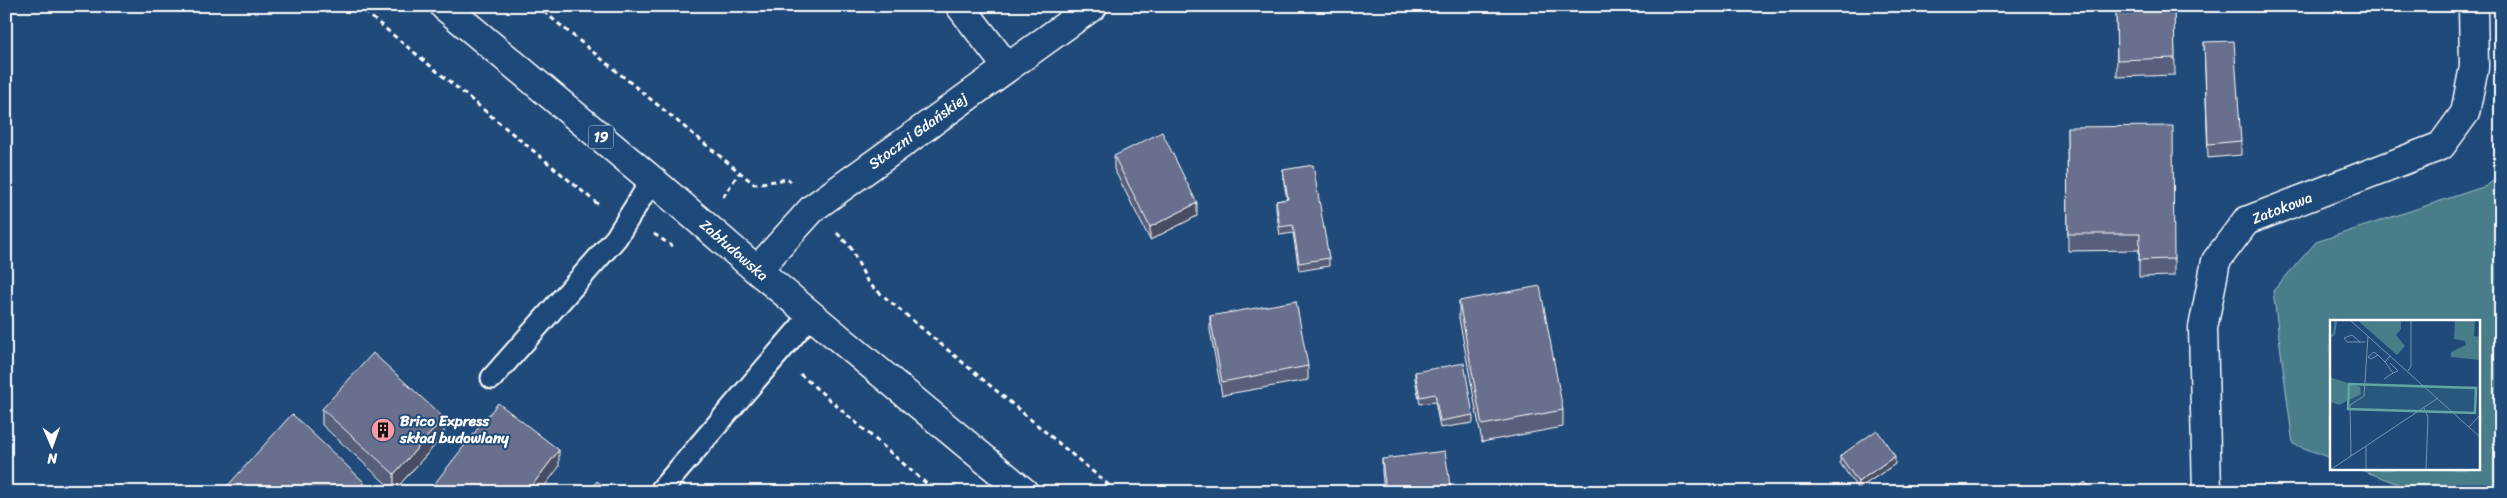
<svg xmlns="http://www.w3.org/2000/svg" width="2507" height="498" viewBox="0 0 2507 498" font-family="Sriracha,sans-serif">
	<style>
		.green { fill: #487d8a; stroke: #a4bec4 }
		.lines { fill: none; stroke-linecap: round; stroke-linejoin: round }
		.lane-casing { stroke: #fff; stroke-width: 25 }
		.street-casing { stroke: #fff; stroke-width: 31 }
		.secondary-casing { stroke: #fff; stroke-width: 31 }
		.highway-casing { stroke: #fff; stroke-width: 31 }
		.path { stroke: #fff; stroke-width: 3; stroke-dasharray: 5 4; stroke-linecap: butt }
		.lane { stroke: #1f4a7a; stroke-width: 21 }
		.street { stroke: #1f4a7a; stroke-width: 28 }
		.secondary { stroke: #1f4a7a; stroke-width: 28 }
		.highway { stroke: #1f4a7a; stroke-width: 28 }
		.wall { fill: #595f7a; stroke: #fff }
		.shaded-wall { fill: #494e63; stroke: #fff }
		.building { fill: #686f8e; stroke: #fff }
		.labels { text-anchor: middle; stroke-width: 4; stroke-linejoin: round; paint-order: stroke }
		.shield { fill: #1f4a7a; stroke: #bcc9d7; stroke-width: 1 }
		.shield-label { font-size: 14px; font-weight: bold; fill: #fff }
		.street-label { font-size: 15px; fill: #fff; stroke: #1f4a7a }
		.poi-label { font-size: 15px; font-weight: bold; fill: #fff; stroke: #1f4a7a; text-anchor: start }
		.inset-river { fill: none; stroke: #427b9c; stroke-width: 2.5 }
		.inset-road { fill: none; stroke: #7992af; stroke-width: 1 }
		.view { fill: #63a6a1; fill-opacity: 0.15; stroke: #63a6a1; stroke-width: 2.5 }
		.inset-edge { fill: none; stroke: #fff; stroke-width: 2.5 }
	</style>
	<rect width="100%" height="100%" fill="#1f4a7a"/>
	<filter id="ink" filterUnits="userSpaceOnUse"><feTurbulence type="fractalNoise" baseFrequency=".02" numOctaves="2"/><feDisplacementMap in="SourceGraphic" scale="10" xChannelSelector="R" yChannelSelector="G"/><feConvolveMatrix kernelMatrix="1 2 1 2 8 2 1 2 1" color-interpolation-filters="sRGB"/></filter>
	<g filter="url(#ink)">
		<!-- green -->
		<path class="green" d="M2501,175V492H2419L2359,469H2478V322H2331V458L2293,444L2273,291L2316,242L2486,186Z"/>
		<g class="lines">
			<!-- lane casing -->
			<g class="lane-casing">
				<path id="lane" d="M492,378L616,238L652,180
					M662,489L811,315"/>
			</g>
			<!-- street casing -->
			<g class="street-casing">
				<path id="street" d="M960,6L1007,67
					M2207,492L2203,328L2216,261L2246,221L2441,146L2465,113L2474,67L2473,6"/>
			</g>
			<!-- secondary casing -->
			<g class="secondary-casing">
				<path id="secondary" d="M757,270L813,208L1093,6"/>
			</g>
			<!-- highway casing -->
			<g class="highway-casing">
				<path id="highway" d="M444,6L652,180L757,270L1024,492"/>
			</g>
			<!-- path -->
			<path class="path" d="M358,6L599,205
				M537,6L754,184L788,179L791,182
				M723,197L739,173
				M837,233L851,248L868,283L1117,492
				M654,234L672,246
				M800,374L936,492"/>
			<!-- lane -->
			<use href="#lane" class="lane"/>
			<!-- street -->
			<use href="#street" class="street"/>
			<!-- secondary -->
			<use href="#secondary" class="secondary"/>
			<!-- highway -->
			<use href="#highway" class="highway"/>
		</g>
		<!-- wall -->
		<path class="wall" d="M2116,6H2174L2175,75L2117,77Z
			M2204,42L2241,141V155L2208,158Z
			M2067,127L2174,259V276L2139,277V250L2068,251Z
			M1114,156L1197,216L1150,240L1114,169Z
			M1283,170L1329,258V266L1299,271L1293,233L1280,235L1276,209V201L1287,199L1283,178Z
			M1459,301L1563,410V427L1482,442L1459,318Z
			M1210,316L1308,366V380L1222,395L1210,330Z
			M1415,372L1473,415V423L1440,428L1435,402L1420,404L1415,379Z
			M322,409L444,435L394,491L322,425Z
			M1840,456L1895,464L1858,489L1840,463Z
			M1382,459L1451,492H1384L1382,472Z"/>
		<!-- shaded-wall -->
		<path class="shaded-wall" d="M1197,203V216L1150,240V227Z
			M444,418V435L394,491V474Z
			M559,450V467L540,492H527Z
			M1895,456V464L1858,489V482Z
			M364,482V490L362,492H355Z"/>
		<!-- building -->
		<path class="building" d="M2116,6H2174L2175,58L2117,60Z
			M2234,41L2241,141L2208,144L2204,42Z
			M2173,126L2174,259L2139,260L2140,234H2068L2067,127Z
			M1162,132L1197,203L1150,227L1114,156Z
			M1313,165L1329,258L1299,263L1293,225L1280,227L1276,201L1288,199L1283,170Z
			M1540,286L1563,410L1482,425L1459,301Z
			M1296,301L1308,366L1222,382L1210,316Z
			M373,353L444,418L394,474L322,409Z
			M1464,363L1473,415L1440,421L1435,394L1420,397L1415,372Z
			M498,403L559,450L527,492H428Z
			M292,414L364,482L355,492H222Z
			M1877,430L1895,456L1858,482L1840,456Z
			M1445,451L1451,492H1386L1382,459Z
			M597,481L611,492H589Z
			M2085,482L2094,492H2073Z"/>
	</g>
	<!-- icons -->
	<defs>
		<g id="building-disc" transform="scale(1.25)"><circle r="9.5" fill="#ff9aa2" stroke="#1f4a7a"/><path d="M-4-6H4V6H1V3H-1V6H-4ZM-2.5-4.3h1.7v1.8h-1.7ZM.8-4.3h1.7v1.8H.8ZM-2.5-1h1.7V.8h-1.7ZM.8-1h1.7V.8H.8Z" fill="#111"/></g>
	</defs>
	<g fill-rule="evenodd">
		<use href="#building-disc" x="383" y="430"/>
	</g>
	<g class="labels">
		<!-- shield labels -->
		<rect class="shield" x="588.5" y="125.5" width="25" height="23" rx="4"/>
		<g class="shield-label">
			<text x="601" y="142">19</text>
		</g>
		<!-- street labels -->
		<g class="street-label">
			<text transform="translate(918 131) rotate(-36)" y="5">Stoczni Gdańskiej</text>
			<text transform="translate(2282 208) rotate(-21)" y="5">Zatokowa</text>
			<text transform="translate(734 250) rotate(41)" y="5">Zabłudowska</text>
		</g>
		<!-- poi labels -->
		<g class="poi-label">
			<text x="400" y="426">Brico Express<tspan x="400" dy="17">skład budowlany</tspan></text>
		</g>
	</g>
	<!-- overview -->
	<g transform="translate(2330 320)">
		<rect width="150" height="150" fill="#1f4a7a"/>
		<path d="M27,0H71V9L66,15L75,26L67,35ZM125,0H145L144,16L150,17V40L121,37V32L136,25L135,21L124,19ZM0,57L30,67L31,74L9,85L0,82Z" fill="#487d8a"/>
		<path class="inset-river" d="M0,17L4,14L6,0"/>
		<path class="inset-road" d="M20,0L150,117M30,22L22,15L14,18L17,22H35M48,35L41,39L38,37L44,32L48,35L55,42L60,36M60,43L68,51L63,53M78,51L81,46V0M54,59L63,53L55,42M94,88L98,97L96,150M139,107L150,95M36,126V150M21,136L20,85L34,76L38,16M0,150L108,78"/>
		<path class="view" d="M19,64L146,68L145,93L18,89Z"/>
		<rect width="150" height="150" class="inset-edge"/>
	</g>
	<!-- margin -->
	<rect width="2507" height="498" fill="none" stroke="#1f4a7a" stroke-width="25"/>
	<rect x="12" y="12" width="2482" height="473" fill="none" stroke="#fff" stroke-width="2" filter="url(#ink)"/>
	<!-- north arrow -->
	<g transform="translate(52 446) rotate(178)" stroke="#1f4a7a" stroke-width="4" paint-order="stroke">
	<path d="M0-4L9 19L0 12L-9 19Z" fill="#ffffff"/>
	<text y="-8" font-size="14" font-weight="bold" text-anchor="middle" fill="#ffffff">N</text>
	</g>
</svg>
